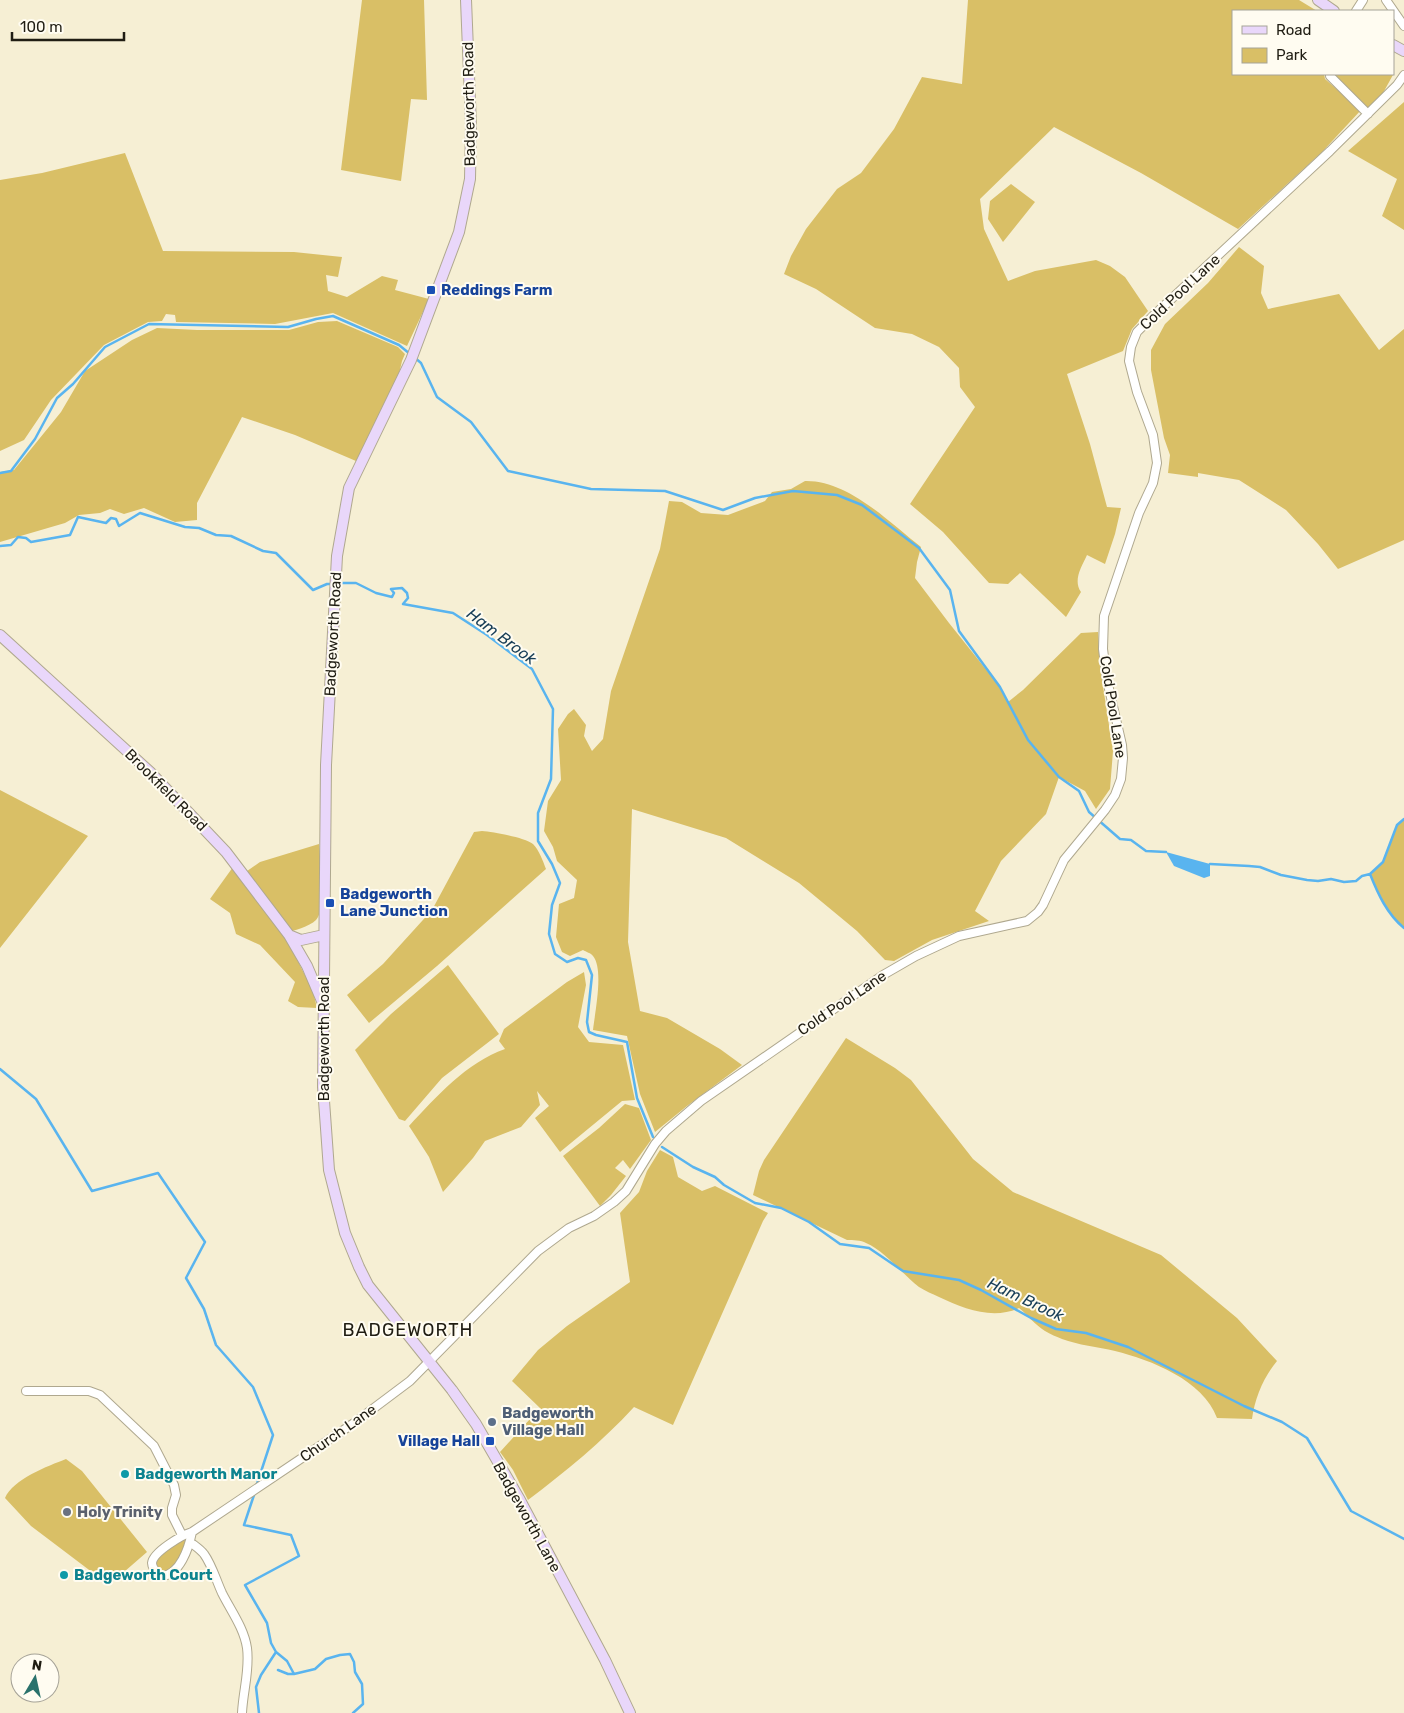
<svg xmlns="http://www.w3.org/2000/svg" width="1404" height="1713" viewBox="0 0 1404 1713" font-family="Rubik,sans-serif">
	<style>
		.green { fill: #d9bf66 }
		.water { fill: #59b4ef }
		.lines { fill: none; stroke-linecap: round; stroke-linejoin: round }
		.stream { stroke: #59b4ef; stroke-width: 2.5 }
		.street-casing { stroke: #afa88f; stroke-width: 10 }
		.secondary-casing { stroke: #afa88f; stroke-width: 12 }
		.street { stroke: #fff; stroke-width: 8 }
		.secondary { stroke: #e9d7fa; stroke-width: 10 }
		.transit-dot { fill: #1a4fb4; stroke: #fffcf1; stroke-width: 2 }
		.service-dot { fill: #5c6f8a; stroke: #fffcf1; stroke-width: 2 }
		.culture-dot { fill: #0f9aa8; stroke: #fffcf1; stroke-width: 2 }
		.worship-dot { fill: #6b7280; stroke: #fffcf1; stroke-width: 2 }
		.labels { text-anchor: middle; stroke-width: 4; stroke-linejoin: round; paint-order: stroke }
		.street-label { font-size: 15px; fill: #201d13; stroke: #fffcf1 }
		.transit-label { font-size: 15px; font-weight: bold; fill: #164399; stroke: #fffcf1; text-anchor: start }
		.service-label { font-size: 15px; font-weight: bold; fill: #4e5e75; stroke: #fffcf1; text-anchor: start }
		.culture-label { font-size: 15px; font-weight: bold; fill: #0d838f; stroke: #fffcf1; text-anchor: start }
		.worship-label { font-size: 15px; font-weight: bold; fill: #5b616d; stroke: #fffcf1; text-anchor: start }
		.water-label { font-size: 16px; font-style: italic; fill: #183e57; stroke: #fffcf1 }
		.quarter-label { font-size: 18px; letter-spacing: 1px; fill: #201d13; stroke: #fffcf1 }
	</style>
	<rect width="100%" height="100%" fill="#f6efd4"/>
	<!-- green -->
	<path class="green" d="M362,0H424L427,100L411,99L401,181L341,170Z
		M968,0H1299L1317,11H1233V74H1324L1325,79L1361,110L1322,152L1238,229L1141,173L1054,127L980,199L984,229L1008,281L1035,271L1096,260L1110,266L1125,277L1148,311L1132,329L1123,351L1067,374L1090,444L1107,507L1121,508L1115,534L1105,564L1087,555C1081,568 1073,580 1081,592L1066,617L1020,573L1008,584L989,583L943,532L910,504L975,407L960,387L959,368L939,347L912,334L875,328L816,289L784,274L791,256L806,229L837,189L861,173L894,129L922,77L962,84Z
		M1393,70L1394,73L1383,93L1367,110L1338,81L1335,74H1393Z
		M1404,102V230L1382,216L1397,179L1348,151Z
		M125,153L163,251L294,252L342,257L338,277L326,275L328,291L347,297L382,276L398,280L395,290L429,299L407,346L333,313L275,324L176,322L175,315L166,314L162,321L148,322L104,345L51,400L24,440L0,451V180L42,173Z
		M1011,184L1035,202L1003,242L988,219L990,201Z
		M1239,247L1264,266L1261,293L1268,309L1339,294L1379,350L1404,329V540L1338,569L1318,544L1286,510L1239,480L1198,473V477L1168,473L1170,455L1164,438L1151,370V350L1165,324L1208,283Z
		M337,321L398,347L405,354L402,361L399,374L356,461L295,435L242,417L197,503V520L175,522L144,508L124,514L110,509L100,513L79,515L65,523L0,542V472L14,470L61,412L85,371L132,340L157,328L197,330H289L318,322Z
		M805,481C848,480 889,522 921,547L917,562L915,578L949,623L1000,687L1008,702L1023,690L1081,633L1098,632L1100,667L1113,751L1110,789L1096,809L1085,791L1059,777L1046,814L1001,861L975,911L989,921L932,940L894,961L885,960L857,931L799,883L726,838L632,809L628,942L640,1011L667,1018L720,1049L742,1065L687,1106L655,1132L640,1094L627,1036L593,1030C595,1012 604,969 593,956C591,953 586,952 583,950L570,956L562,952L556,937L559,904L574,898L577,880L557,861L553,847L544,831L548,801L561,780L558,729L568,714L574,709L586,725L584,736L592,751L603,739L611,691L660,549L669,501L682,502L701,513L728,515L765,501L772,492L791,489Z
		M0,790L88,836L0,948Z
		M1404,819V928C1387,914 1378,894 1370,874L1383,862L1397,825Z
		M482,831C493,832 524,837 533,844C539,850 543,861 546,869L437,966L369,1023L347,995L383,964L432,910L474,832Z
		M319,844C320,859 326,910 316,920C309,927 294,930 284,934L313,991L317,1008L298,1007L288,1001L295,982L260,945L236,934L230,913L210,899L233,867L240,876L260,862Z
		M448,965L499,1034L442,1078L405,1121L399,1119L355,1050L391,1014Z
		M584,972L586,985L578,1027L589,1042L623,1045L635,1100L622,1101L560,1152L535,1118L549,1106L537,1091L540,1105L521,1127L485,1141L473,1158L443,1192L429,1157L409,1126C437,1096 466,1063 505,1049L499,1041L504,1029L567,982Z
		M846,1038L895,1068L911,1080L973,1159L1013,1192L1161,1255L1237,1318L1277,1361C1263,1378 1255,1398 1252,1419L1217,1418C1203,1380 1151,1360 1115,1351C1098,1347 1078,1345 1062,1339C1057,1337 1050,1334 1045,1331C1035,1325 1028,1315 1019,1308C993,1320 964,1309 939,1297C933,1294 925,1291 919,1287C902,1274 885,1251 866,1243C861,1240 853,1240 847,1240L753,1195L759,1171L764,1160Z
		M625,1104L639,1108L651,1140L630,1169L623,1160L615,1168L626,1176L611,1195L600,1206L563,1156L599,1128Z
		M660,1150L673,1157L678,1177L702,1191L715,1186L768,1213L763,1221L673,1425L634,1407C602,1442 565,1472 528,1500L513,1470L500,1452L540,1408L512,1381L538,1350L567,1326L630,1282L620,1213L639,1192L647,1171Z
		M66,1459L82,1471L147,1552L109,1585L31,1526L5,1498C13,1479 48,1466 66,1459Z
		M192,1532L178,1566L165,1576L152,1567L156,1555Z"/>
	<!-- water -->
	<path class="water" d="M1166,852L1210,864V876L1204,878L1174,866Z"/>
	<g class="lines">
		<!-- stream -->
		<path class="stream" d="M414,357L421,363L437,397L471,422L508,471L591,489L665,491L723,510L755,498L793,491L837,495L862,505L919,548L950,590L959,631L1000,687L1028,740L1059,777L1079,791L1089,812L1120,839L1131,840L1146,851L1166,852
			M0,473L11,471L35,439L57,398L73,384L105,347L149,324L288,327L316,319L333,316L399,345L410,354
			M0,546L11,545L18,537L26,538L31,542L70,535L78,517L106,523L111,518L116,519L119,526L140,513L185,527L199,528L216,535L231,536L263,551L276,553L313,590L327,584H333
			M338,583H356L376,593L392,597L394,593L391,589L402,588L407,593L408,598L403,604L453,613L487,635L532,669L553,709L551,779L538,813V841L552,864L560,883L552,905L549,934L555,954L567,962L578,958L586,960L592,975L587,1022L589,1032L596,1035L627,1042L637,1098L653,1137
			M1210,864L1249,866L1260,867L1281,875L1307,880L1318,881L1331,879L1344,882L1356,881L1362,876L1370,874L1383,862L1397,825L1404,819
			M1370,874C1378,894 1387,914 1404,928
			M0,1069L36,1099L92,1191L158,1173L205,1242L186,1278L204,1309L216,1345L253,1387L273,1435L256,1487
			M662,1147L693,1167L715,1177L724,1185L755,1203L781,1208L809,1222L840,1244L869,1248L903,1271L959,1280L981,1290L1031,1318L1056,1329L1086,1333L1128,1347L1244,1406L1282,1422L1307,1438L1351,1511L1404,1539
			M255,1492L244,1525L291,1535L299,1556L245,1585L267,1623L271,1643L276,1652L287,1661L294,1674L315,1669L326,1659L340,1655L350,1654L354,1662L355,1672L362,1684L363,1704L353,1713
			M278,1670L288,1674H293
			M259,1713L256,1687L261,1675L276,1652"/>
		<!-- street casing -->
		<g class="street-casing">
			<path id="street" d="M1386,0L1404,26
				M1356,11L1363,0
				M1330,74V76L1368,114
				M26,1391H89L100,1395L154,1446L174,1485L176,1495L172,1508V1515L182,1535
				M192,1532C189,1547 180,1576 161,1576C157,1573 152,1568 152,1563C153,1552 182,1535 192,1532L354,1423L410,1381L538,1251L569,1228L594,1216L614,1202L626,1191L655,1144L666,1131L701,1101L883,975L916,956L959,936L1027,921L1038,912L1043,905L1064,860L1105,810L1115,795L1121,779L1123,758L1122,745L1107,680L1103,649L1104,616L1139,513L1153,483L1157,463L1153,435L1137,392L1129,361L1131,347L1137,332L1152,317L1330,151L1397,85L1404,75
				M190,1542C195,1546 200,1549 204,1554C212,1565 216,1580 222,1593C231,1611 244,1628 247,1648C250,1670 243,1691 242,1713"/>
		</g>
		<!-- secondary casing -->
		<g class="secondary-casing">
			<path id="secondary" d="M466,0L471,125L470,179L459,232L411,360L349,488L337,556L326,765L323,1087L329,1170L345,1233L359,1267L368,1285L452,1390L476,1424L520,1500L605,1660L630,1713
				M1318,0L1334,11
				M1393,45L1404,51
				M0,635L150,772L226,852L289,935L307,966L322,1001
				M289,935L301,940L324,935"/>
		</g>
		<!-- street -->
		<use href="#street" class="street"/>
		<!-- secondary -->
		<use href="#secondary" class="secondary"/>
	</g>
	<!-- markers -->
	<g class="transit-dot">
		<rect x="426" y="285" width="10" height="10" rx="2.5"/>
		<rect x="325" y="898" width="10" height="10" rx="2.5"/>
		<rect x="485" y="1436" width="10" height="10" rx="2.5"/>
	</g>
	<circle class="service-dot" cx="492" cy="1422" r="5"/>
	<g class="culture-dot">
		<circle cx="125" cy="1474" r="5"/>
		<circle cx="64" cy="1575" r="5"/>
	</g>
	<circle class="worship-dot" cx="67" cy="1512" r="5"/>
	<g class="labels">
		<!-- street labels -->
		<g class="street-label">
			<text transform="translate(469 104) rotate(-91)" y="5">Badgeworth Road</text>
			<text transform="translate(1180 292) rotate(-43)" y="5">Cold Pool Lane</text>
			<text transform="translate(333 634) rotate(-87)" y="5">Badgeworth Road</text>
			<text transform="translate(1113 707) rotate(81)" y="5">Cold Pool Lane</text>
			<text transform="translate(166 790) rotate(45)" y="5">Brookfield Road</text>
			<text transform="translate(842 1003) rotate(-34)" y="5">Cold Pool Lane</text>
			<text transform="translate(324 1039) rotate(-90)" y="5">Badgeworth Road</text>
			<text transform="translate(338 1433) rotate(-35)" y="5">Church Lane</text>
			<text transform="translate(527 1517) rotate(61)" y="5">Badgeworth Lane</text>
		</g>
		<!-- transit labels -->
		<g class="transit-label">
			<text x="441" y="295">Reddings Farm</text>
			<text x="340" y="899">Badgeworth<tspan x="340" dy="17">Lane Junction</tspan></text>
			<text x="480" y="1446" text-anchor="end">Village Hall</text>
		</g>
		<!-- service labels -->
		<g class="service-label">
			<text x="502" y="1418">Badgeworth<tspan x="502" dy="17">Village Hall</tspan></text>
		</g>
		<!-- culture labels -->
		<g class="culture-label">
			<text x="135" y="1479">Badgeworth Manor</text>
			<text x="74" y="1580">Badgeworth Court</text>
		</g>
		<!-- worship labels -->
		<g class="worship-label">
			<text x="77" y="1517">Holy Trinity</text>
		</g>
		<!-- water labels -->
		<g class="water-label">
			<text transform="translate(502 636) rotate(37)" y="6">Ham Brook</text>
			<text transform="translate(1026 1299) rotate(25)" y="6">Ham Brook</text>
		</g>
		<!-- quarter labels -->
		<g class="quarter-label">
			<text x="408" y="1336">BADGEWORTH</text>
		</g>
	</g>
	<!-- legend -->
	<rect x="1232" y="10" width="162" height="65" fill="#fffcf1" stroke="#a6a398"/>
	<rect x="1242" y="26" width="25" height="8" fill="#e9d7fa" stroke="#a6a398"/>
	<text x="1276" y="35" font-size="15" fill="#201d13">Road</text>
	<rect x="1242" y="48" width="25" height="15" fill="#d9bf66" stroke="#a6a398"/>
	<text x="1276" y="60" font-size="15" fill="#201d13">Park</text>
	<!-- north arrow -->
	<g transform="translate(35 1678) rotate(9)"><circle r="24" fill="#fffcf1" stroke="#a6a398"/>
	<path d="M0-4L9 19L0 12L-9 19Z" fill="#2a726c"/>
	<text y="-8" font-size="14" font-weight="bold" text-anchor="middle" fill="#201d13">N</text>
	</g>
	<!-- scale -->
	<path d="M12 32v8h112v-8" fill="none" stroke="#201d13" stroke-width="2.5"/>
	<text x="20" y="32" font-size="15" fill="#201d13" stroke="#fffcf1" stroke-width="4" paint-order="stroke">100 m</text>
</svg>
